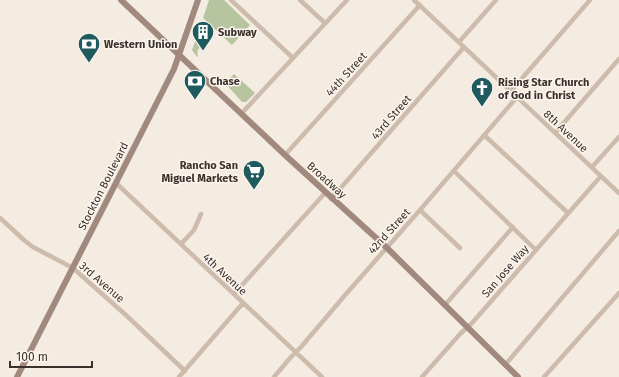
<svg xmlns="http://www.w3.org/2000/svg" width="619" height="377" viewBox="0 0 619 377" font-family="'Fira Sans',sans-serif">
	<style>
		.grass { fill: #b8c4a0 }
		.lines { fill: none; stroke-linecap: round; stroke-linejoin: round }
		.minor { stroke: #cdbbac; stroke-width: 4.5 }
		.secondary { stroke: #a18a7d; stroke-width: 6 }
		.labels { text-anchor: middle; stroke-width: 3; stroke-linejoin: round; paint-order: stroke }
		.poi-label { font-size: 11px; font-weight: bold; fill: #3b302b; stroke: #fbf5ee; text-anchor: start }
		.street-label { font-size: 11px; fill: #3b302b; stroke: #fbf5ee }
	</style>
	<rect width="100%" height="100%" fill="#f4ebe1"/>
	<!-- grass -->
	<path class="grass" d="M209,0H224L250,25L232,45L203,18Z
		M196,39L201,44V46L197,51L198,52L197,54L198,55L197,57L192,50Z
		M234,74L255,93L246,102H242L225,83Z"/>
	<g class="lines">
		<!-- minor -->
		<path class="minor" d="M231,0L293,58
			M300,0L325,23
			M414,0L619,193
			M459,42L496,0
			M511,91L590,0
			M241,114L347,0
			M555,133L619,59
			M484,135L568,213
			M285,155L420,5
			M592,167L619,137
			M454,171L536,250
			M116,183L322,377
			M331,199L464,47
			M420,210L460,248
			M0,218L25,241L33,247L73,268L128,317L185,371
			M181,244L194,230L201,214
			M234,294L325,193
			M445,305L513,227
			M505,365L619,231
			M179,377L243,303
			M274,377L291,357L301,347L346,294L420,210L517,97
			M422,377L460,334L472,323L601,176
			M544,377L619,293"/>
		<!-- secondary -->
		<path class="secondary" d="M121,0L285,155L386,247L518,377
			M17,377L174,69L198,0"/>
	</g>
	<!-- icons -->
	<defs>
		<g id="building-pin" transform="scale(1.15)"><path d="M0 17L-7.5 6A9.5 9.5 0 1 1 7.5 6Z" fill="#1f5a5e" stroke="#fbf5ee"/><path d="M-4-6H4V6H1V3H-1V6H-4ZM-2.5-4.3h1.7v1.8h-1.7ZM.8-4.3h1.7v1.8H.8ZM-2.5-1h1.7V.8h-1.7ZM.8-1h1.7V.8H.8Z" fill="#fff"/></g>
		<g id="bank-pin" transform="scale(1.15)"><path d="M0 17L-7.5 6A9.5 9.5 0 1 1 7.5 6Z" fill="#1f5a5e" stroke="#fbf5ee"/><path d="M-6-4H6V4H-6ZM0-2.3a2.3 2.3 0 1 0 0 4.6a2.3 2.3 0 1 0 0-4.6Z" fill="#fff"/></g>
		<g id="church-pin" transform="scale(1.15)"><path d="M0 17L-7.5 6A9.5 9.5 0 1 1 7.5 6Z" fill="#1f5a5e" stroke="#fbf5ee"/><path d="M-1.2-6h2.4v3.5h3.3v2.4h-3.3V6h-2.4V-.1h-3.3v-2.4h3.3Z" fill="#fff"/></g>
		<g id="supermarket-pin" transform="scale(1.15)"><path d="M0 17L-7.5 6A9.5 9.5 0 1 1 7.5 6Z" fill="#1f5a5e" stroke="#fbf5ee"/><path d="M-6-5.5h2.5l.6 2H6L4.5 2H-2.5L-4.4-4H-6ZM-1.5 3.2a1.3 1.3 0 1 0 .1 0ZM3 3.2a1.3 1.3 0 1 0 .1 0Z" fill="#fff"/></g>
	</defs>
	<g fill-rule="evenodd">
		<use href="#building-pin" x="203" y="32"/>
		<use href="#bank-pin" x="89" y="44"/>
		<use href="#bank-pin" x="195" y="81"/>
		<use href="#church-pin" x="482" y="88"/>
		<use href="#supermarket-pin" x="254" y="171"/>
	</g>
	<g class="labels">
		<!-- poi labels -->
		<g class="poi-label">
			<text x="218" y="36">Subway</text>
			<text x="104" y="48">Western Union</text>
			<text x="210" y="85">Chase</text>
			<text x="498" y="86">Rising Star Church<tspan x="498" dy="13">of God in Christ</tspan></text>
			<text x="238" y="169" text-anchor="end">Rancho San<tspan x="238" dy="13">Miguel Markets</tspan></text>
		</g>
		<!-- street labels -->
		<g class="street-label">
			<text transform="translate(346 74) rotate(-48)" y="4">44th Street</text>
			<text transform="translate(391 117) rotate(-49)" y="4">43rd Street</text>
			<text transform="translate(566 131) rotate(43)" y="4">8th Avenue</text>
			<text transform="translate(327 180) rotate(42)" y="4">Broadway</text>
			<text transform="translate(103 186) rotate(-63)" y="4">Stockton Boulevard</text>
			<text transform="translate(389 231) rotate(-48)" y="4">42nd Street</text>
			<text transform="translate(505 271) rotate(-49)" y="4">San Jose Way</text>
			<text transform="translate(225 274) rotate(43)" y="4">4th Avenue</text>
			<text transform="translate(102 282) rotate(41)" y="4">3rd Avenue</text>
		</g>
	</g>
	<!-- scale -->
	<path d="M10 361v6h82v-6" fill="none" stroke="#3b302b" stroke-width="2"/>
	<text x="16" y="361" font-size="12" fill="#3b302b" stroke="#fbf5ee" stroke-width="3" paint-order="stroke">100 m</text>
</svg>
